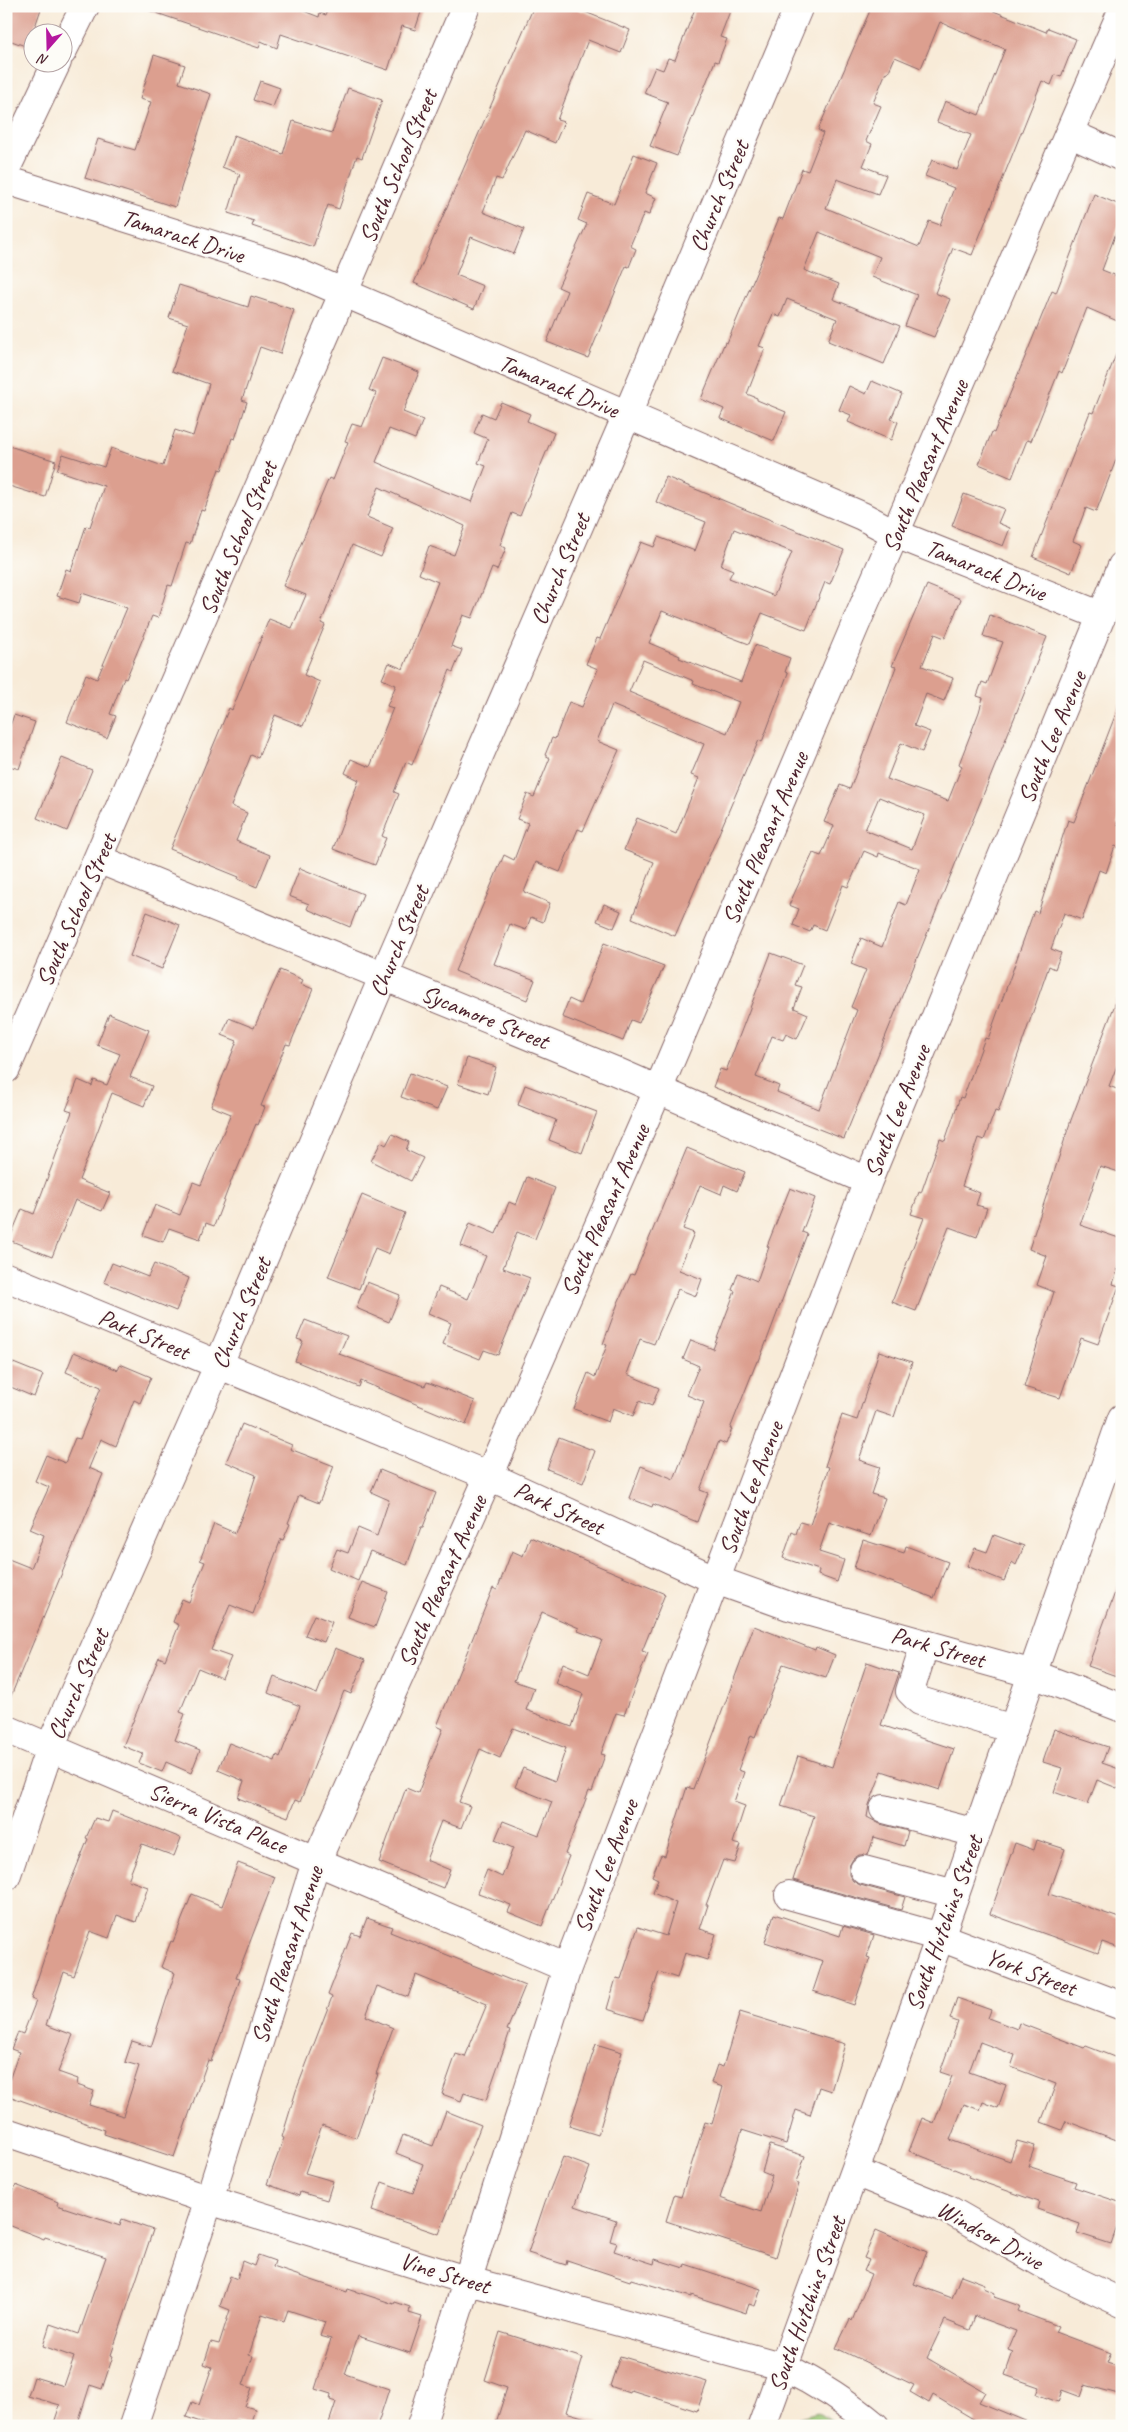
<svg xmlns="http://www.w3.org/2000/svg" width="1128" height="2432" viewBox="0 0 1128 2432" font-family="Caveat,sans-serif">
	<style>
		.park { fill: url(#park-tufts); stroke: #71724f }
		.building { fill: #dc9f8f; fill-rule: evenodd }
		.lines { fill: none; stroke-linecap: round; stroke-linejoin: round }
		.minor-casing { stroke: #876668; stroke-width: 30 }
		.major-casing { stroke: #876668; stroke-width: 30 }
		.minor { stroke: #fff; stroke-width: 28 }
		.major { stroke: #fff; stroke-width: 28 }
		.labels { text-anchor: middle; stroke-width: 4.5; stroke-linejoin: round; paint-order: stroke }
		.street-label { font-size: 24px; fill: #4a1f2b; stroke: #fdfcf7 }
	</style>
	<defs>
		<pattern id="park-tufts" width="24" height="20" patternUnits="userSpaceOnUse" patternTransform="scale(1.25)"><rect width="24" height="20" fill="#98c573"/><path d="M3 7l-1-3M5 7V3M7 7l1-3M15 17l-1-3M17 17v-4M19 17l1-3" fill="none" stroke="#7e9f5f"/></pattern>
	</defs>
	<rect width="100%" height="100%" fill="#fdfcf7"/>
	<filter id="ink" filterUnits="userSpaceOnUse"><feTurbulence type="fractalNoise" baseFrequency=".02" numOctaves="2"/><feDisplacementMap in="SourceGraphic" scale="10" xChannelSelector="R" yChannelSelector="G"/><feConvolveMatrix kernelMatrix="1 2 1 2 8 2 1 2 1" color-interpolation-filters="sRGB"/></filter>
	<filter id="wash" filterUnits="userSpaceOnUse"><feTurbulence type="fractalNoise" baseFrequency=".0096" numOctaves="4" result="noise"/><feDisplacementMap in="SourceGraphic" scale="20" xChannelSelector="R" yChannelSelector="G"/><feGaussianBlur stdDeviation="1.12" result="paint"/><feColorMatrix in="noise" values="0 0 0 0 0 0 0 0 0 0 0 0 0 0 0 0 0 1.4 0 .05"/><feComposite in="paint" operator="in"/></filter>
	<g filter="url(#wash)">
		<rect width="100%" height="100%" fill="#f8ebd8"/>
		<!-- park -->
		<path class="park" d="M818,2412L841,2426H783L784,2422Z"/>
		<g id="blocks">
			<!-- building -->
			<path class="building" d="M6,6H42L28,47L6,39Z
				M145,6H291L319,17L320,13L326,15L329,6H423L415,30L402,26L388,70L281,34L277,48L261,41L259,48L145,9Z
				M534,6H570L630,30L621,53L588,40L557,120L564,122L555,143L525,130L502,180L496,178L483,212L524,229L514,254L471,237L456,275L483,286L474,309L414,283Z
				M696,6H732L720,37L727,39L718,62L715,61L677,156L650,146L668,102L644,93L655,67L663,70L668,58L675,60Z
				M872,6H981L1046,32L1048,28L1076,39L1061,77L1055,75L1051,85L1042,81L972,255L953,248L935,293L950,299L934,337L905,326L917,295L872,277L880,257L819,232L804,270L839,284L833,299L900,326L884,364L828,341L837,319L787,299L780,317L773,314L759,346L765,348L747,394L757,398V400L786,412L774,441L720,418L724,409L701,399L725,342L727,343L779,218L783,219L802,169L808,171L823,133L818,130ZM940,22L1005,49L979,115L945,101L937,122L971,135L957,170L932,160L925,176L954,188L940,225L929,221L919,247L826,208L837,179L878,194L886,175L863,166L872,144L866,141L881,106L873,103L886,72L888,73L895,57L921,68Z
				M154,55L185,65L179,83L211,94L175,207L85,178L98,139L135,150L151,102L140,99Z
				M260,81L280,88L273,107L253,100Z
				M348,88L382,100L362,158L357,156L339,209L328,205L313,247L252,226L254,221L228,213L240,174L222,167L234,135L283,154L293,121L332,133Z
				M634,154L657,163L645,193L656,198L649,215L644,213L630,246L636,249L629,267L626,266L588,358L547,342L567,291L558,287L587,224L578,220L588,194L614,204Z
				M1094,194L1122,206V217L1102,270L1122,278V323L1087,308L1062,373L1059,371L1031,441L1027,440L1012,478L979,464L992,432L994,433L1052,291L1056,293Z
				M179,285L248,307L251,296L294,310L280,354L260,347L242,400L247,402L235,439L232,438L222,470L219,469L204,511L201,510L190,544L186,543L172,586L168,585L158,618L152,616L126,679L124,678L110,714L116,716L107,738L67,722L86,674L97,679L127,608L82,593L79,603L57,596L66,569L71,571L86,526L90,527L104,486L57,470L63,454L104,467L111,448L163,466L175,430L193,436L209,384L172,371L188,324L169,318Z
				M1121,342L1122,444L1096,512L1086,508L1073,541L1082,545L1071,573L1033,557L1090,412L1093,413Z
				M382,358L419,372L403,412L423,420L415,439L389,429L376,462L434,487L472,502L486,466L478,463L488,439L474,433L482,413L494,418L501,402L530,414L527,421L554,433L520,516L512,513L500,545L506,548L497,570L492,568L472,618L463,615L451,646L462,650L453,672L450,670L412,765L406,762L394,792L399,794L382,836L386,838L375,865L333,849L359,780L345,773L351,759L370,767L393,708L387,706L396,685L382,679L389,663L403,669L438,582L419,574L429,546L454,555L465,526L379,487L367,517L393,528L381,557L352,545L321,623L325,625L304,675L320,682L303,726L275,715L258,758L251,755L231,806L247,813L236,841L270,855L257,887L238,879L239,877L170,849L229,708L232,710L269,619L292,628L306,595L283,586L329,478L333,480L348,442L345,441L352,424L362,427L376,393L369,390Z
				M872,381L902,394L891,419L898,422L891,440L848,422L851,415L839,410L849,386L866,394Z
				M6,445L56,461L45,497L6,485Z
				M666,477L844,550L830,584L825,582L806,630L762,613L749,644L662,611L649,643L680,656L679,658L741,682L755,645L790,658L785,672L788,673L762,742L759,740L675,936L632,918L654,862L624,850L637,818L676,834L699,778L691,775L704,744L612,705L597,741L619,750L583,831L578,829L560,872L536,862L524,892L550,903L543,922L531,917L526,930L510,924L494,964L535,980L527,1000L455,971L504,855L514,860L528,823L517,819L527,794L534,797L550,758L545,755L552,738L555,739L569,702L582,707L598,669L586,664L597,638L600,639L641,542L654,547L658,537L695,551L706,522L656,502ZM734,529L792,552L774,596L729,578L733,570L721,565ZM643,660L694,681L693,684L739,702L727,733L629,692Z
				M964,494L1004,509L998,523L1010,528L1003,546L952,526Z
				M927,585L961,599L945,638L935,634L922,666L953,678L944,701L926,694L914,726L930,732L922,752L901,743L887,779L948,801L962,766L959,764L979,712L983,698L977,696L982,682L987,684L1003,642L983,636L990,615L1047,637L844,1139L713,1087L720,1069L726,1071L771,953L803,965L795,985L802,987L794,1008L808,1014L797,1039L786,1034L783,1040L772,1036L756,1077L779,1086L777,1092L819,1109L857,1010L851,1007L866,970L851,964L861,938L882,947L899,902L906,905L920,869L879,853L878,857L864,851L848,887L843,885L825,930L813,925L810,932L793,925L799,909L789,905L813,853L821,856L834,826L824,822L840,785L850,789L896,667L892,666ZM879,797L925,815L912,849L865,830Z
				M1120,703L1122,810L1117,824L1122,826V849L1115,846L1106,873L1099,870L1082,920L1064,913L1051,949L1061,953L1055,969L1049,966L998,1112L995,1111L984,1140L978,1138L962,1186L980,1193L976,1205L987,1208L977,1237L949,1227L916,1311L892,1302L924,1218L911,1214L919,1192L921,1193L940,1139L945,1141L960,1097L963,1098L985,1038L988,1039L1034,911L1038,913L1068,820L1074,822Z
				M14,715L35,722L19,769L6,765V737Z
				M62,758L92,770L67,831L37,818Z
				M300,868L363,894L350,927L307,909L309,904L289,896Z
				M604,904L621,911L614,928L597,921Z
				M147,912L180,925L162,969L130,956Z
				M604,943L664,966L639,1023L631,1020L623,1041L562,1017L569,999L580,1004Z
				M280,970L303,980L301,984L313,989L290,1045L286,1044L261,1106L265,1107L258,1125L256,1124L236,1172L235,1171L214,1226L206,1223L200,1239L169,1228L163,1242L143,1235L155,1205L180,1215L193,1182L201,1185L231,1114L211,1106L237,1041L222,1035L229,1018L254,1028Z
				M1120,991L1122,1053L1109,1086L1122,1091V1173L1100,1166L1080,1225L1122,1239V1255L1113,1284L1119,1286L1098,1344L1081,1338L1060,1398L1024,1387L1054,1292L1037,1285L1047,1256L1029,1249L1071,1120Z
				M109,1014L149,1030L130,1077L152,1086L144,1106L112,1093L79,1180L110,1193L102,1211L75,1200L52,1257L9,1240L22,1209L34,1214L72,1112L66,1110L78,1080L92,1086L94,1080L107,1085L120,1054L97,1045Z
				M467,1058L496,1067L488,1094L458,1084Z
				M410,1073L447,1087L437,1110L401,1097Z
				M525,1085L597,1112L582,1153L549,1140L556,1120L518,1105Z
				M392,1134L409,1142L406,1150L423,1158L411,1181L371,1161L381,1142L386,1145Z
				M687,1148L745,1172L737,1191L724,1185L721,1194L700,1185L683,1229L694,1233L679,1270L702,1279L696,1296L678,1289L654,1344L640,1339L627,1374L659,1388L652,1406L639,1401L633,1416L613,1408L608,1422L574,1409L588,1373L595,1377L607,1345L603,1344L618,1303L631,1274L634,1275Z
				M527,1177L555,1188L535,1239L517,1232L503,1268L530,1278L498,1355L484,1350L480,1359L443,1344L451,1323L428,1313L439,1287L468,1299L486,1256L461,1246L470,1223L496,1234L509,1202L516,1205Z
				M790,1188L815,1198L802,1232L807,1234L759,1361H757L730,1429H732L726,1444L719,1441L700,1490L708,1493L697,1522L653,1504L652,1507L629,1498L641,1466L674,1479L704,1402L687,1395L699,1366L683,1359L691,1340L713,1349L735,1291L732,1290L738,1273L757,1281L769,1247L767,1246Z
				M362,1195L405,1213L389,1254L375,1248L359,1289L328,1277Z
				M112,1263L148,1277L154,1264L189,1278L176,1311L104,1282Z
				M367,1282L400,1295L389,1322L356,1308Z
				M305,1320L347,1336L339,1354L425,1386L427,1382L475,1401L466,1425L361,1381L359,1387L295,1361L303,1341L297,1339Z
				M879,1351L912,1362L894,1417L876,1411L859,1460L880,1467L871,1494L885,1498L871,1536L829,1522L819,1552L844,1560L837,1582L818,1575L819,1570L783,1558L792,1532L796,1534L800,1522L810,1525L829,1467L825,1466L842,1415L857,1420Z
				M74,1352L118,1370L120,1364L151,1377L140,1403L134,1400L116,1446L101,1439L89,1468L103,1474L6,1708V1558L31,1568L44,1535L30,1529L49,1487L35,1481L46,1455L65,1463L75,1438L80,1439L101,1387L66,1372Z
				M6,1360L43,1375L34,1397L6,1385Z
				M242,1424L292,1445L290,1449L334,1466L319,1503L299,1495L288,1523L290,1524L283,1540L281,1539L253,1614L230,1605L211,1650L231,1657L222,1678L198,1668L180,1712L185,1714L175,1740L200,1750L191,1773L166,1762L162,1772L139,1763L143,1754L123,1746L159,1657L165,1660L179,1625L173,1622L182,1599L189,1602L205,1562L200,1560L214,1524L235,1533L247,1503L256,1475L226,1462Z
				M559,1437L595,1451L583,1483L547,1469Z
				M380,1470L436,1493L423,1527H421L407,1565L370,1551L358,1581L329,1568L337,1549L348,1553L358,1528L377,1536L389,1500L371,1492Z
				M994,1535L1024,1546L1016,1565L1012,1562L1004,1581L967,1566L975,1548L987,1552Z
				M530,1537L665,1594L642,1651L648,1653L624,1715L616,1713L601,1754L605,1755L592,1792L589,1791L565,1854L569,1856L542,1926L508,1912L511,1905L478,1893L487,1870L502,1877L513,1848L495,1840L503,1821L539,1835L552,1802L515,1787L523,1768L555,1781L566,1748L513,1728L500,1758L480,1749L459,1802L470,1806L461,1828L441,1821L426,1860L450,1870L443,1888L379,1862L406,1788L418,1793L443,1729L437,1726L493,1588L497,1590L512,1551L523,1556ZM542,1612L579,1628L578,1631L602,1640L589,1674L563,1663L555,1683L583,1694L572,1727L526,1710L534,1688L514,1681Z
				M863,1540L904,1553L906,1546L948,1562L934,1598L854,1568Z
				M1120,1579H1122V1678L1088,1666Z
				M362,1582L388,1592L375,1627L348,1617Z
				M314,1615L332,1622L324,1642L305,1635Z
				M754,1626L815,1650L816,1647L835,1655L826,1678L783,1664L755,1737L751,1735L738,1770L744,1772L734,1802L745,1806L733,1843L741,1845L735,1863L723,1860L706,1905H708L700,1929L716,1934L707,1960L685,1953L677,1978L659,1972L643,2020L607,2009L616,1978L621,1979L638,1927L666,1936L676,1903L653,1893L658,1879L652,1876L661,1855L665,1856L687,1787L693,1789Z
				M335,1648L365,1660L351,1694L344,1691L300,1802L295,1800L288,1817L238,1798L244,1781L218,1770L229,1743L275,1761L277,1755L280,1757L300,1706L268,1693L274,1677L317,1694Z
				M867,1662L899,1673L881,1725L954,1749L940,1790L882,1771L869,1805L867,1817L880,1824L908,1831L904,1846L874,1837L868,1855H859L853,1859L849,1866V1875L853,1881L860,1885L905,1897L901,1910L793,1880L814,1816L781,1806L798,1756L832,1767Z
				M1054,1729L1108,1747L1102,1763L1122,1770V1790L1097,1780L1088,1804L1054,1792L1062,1768L1043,1762Z
				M112,1811L181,1838L174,1856L142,1844L128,1880L148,1887L136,1922L117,1915L109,1938L90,1931L74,1976L64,1972L46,2025L73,2035L58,2072L78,2079L77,2085L94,2091L89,2105L123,2116L139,2066L125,2062L132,2041L151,2047L175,1973L161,1967L171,1941L173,1942L192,1894L222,1906L238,1863L275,1877L236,1978L240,1979L226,2021L211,2061L208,2060L174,2157L104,2134L105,2130L6,2095V2089L19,2052L11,2049L18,2032L23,2034L36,2001L31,1999L62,1903L88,1839L86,1838L95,1818L108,1822Z
				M1037,1840L1065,1849L1049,1894L1122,1919V1949L1102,1942L1098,1953L990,1914L1015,1843L1034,1850Z
				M774,1914L840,1936L843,1926L874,1935L867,1957L870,1958L854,2005L813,1991L823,1961L765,1942Z
				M367,1918L392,1927L390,1932L525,1986L507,2030L510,2031L486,2100L464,2093L461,2101L442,2094L456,2054L465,2057L487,2004L416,1975L408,1997L377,1986L366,2016L393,2028L376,2074H378L362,2121L356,2138L322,2125L305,2173L333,2181L327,2200L300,2192L299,2196L267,2184L284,2138L282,2137L296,2091L332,1997L328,1995L352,1933L360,1936Z
				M957,1998L991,2010L988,2018L1017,2029L1019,2023L1084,2048L1086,2046L1122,2060V2142L1066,2121L1062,2130L1041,2122L1056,2084L1011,2067L1015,2055L980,2042L969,2072L1006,2085L998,2108L983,2102L980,2110L964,2104L950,2140L1010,2161L1017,2141L1035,2146L1028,2166L1076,2182L1074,2187L1122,2203V2212L1111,2244L1077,2233L1080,2224L1037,2209L1039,2202L968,2177L969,2175L909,2151L922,2118L934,2123L952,2076L940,2072L958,2022L950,2019Z
				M740,2012L845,2044L831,2091L819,2087L810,2115L796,2110L786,2144L742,2130L720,2198L761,2212L772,2176L762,2172L770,2145L805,2156L796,2183L799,2184L776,2257L666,2221L674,2195L681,2197L705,2122L712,2124L723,2087L711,2083L717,2065L723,2067Z
				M596,2044L622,2052L598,2135L569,2126Z
				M446,2111L481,2125L439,2234L372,2211L382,2182L413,2193L423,2164L396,2153L403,2135L433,2146Z
				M563,2157L590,2167L575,2206L616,2220L610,2241L617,2243L614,2251L654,2264L655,2259L684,2268L685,2264L761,2289L755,2306L749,2304L746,2313L691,2295V2297L631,2279L630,2281L567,2260L566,2265L528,2253L545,2202Z
				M16,2185L58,2202L57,2205L120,2226L122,2219L153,2230L111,2355L113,2356L102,2389L90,2385L77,2426H53L60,2405L28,2396L34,2377L64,2386L74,2357L43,2346L50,2324L79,2334L106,2257L45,2237L44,2239L6,2224V2209Z
				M876,2230L927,2252L914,2284L952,2298L961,2275L985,2284L984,2288L995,2293L994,2297L1020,2306L1018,2311L1058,2326L1055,2332L1111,2353L1107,2363L1122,2368V2395L1085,2385L1081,2397L1062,2390L1058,2402L1036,2394L1039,2387L1005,2375L1013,2352L1008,2350L1016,2331L975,2316L970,2330L945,2320L927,2358L985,2392L979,2402L1035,2425L973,2426L975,2420L933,2395L929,2403L910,2392L914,2385L836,2348L850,2319L852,2321L871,2274L864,2271L869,2260L864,2258Z
				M258,2255L275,2261L273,2267L347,2292L348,2289L394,2304L395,2302L410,2307L409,2313L422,2317L410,2353L358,2336L345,2374L389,2389L377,2426H328L336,2402L330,2400L331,2394L315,2389L331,2339L320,2336L325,2322L288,2310L284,2321L262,2314L249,2355L253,2356L243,2385L252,2388L245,2406L255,2409L250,2425L236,2420L234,2426H212L186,2417L192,2402L199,2405L212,2367L204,2364L211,2342L219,2344L230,2310L220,2306L230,2276L237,2279L242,2261L254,2266Z
				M500,2332L583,2358L566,2412L599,2422L598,2426H495L507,2388L485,2380Z
				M620,2356L707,2382L697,2411L631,2390L630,2393L610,2386Z"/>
		</g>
	</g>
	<g filter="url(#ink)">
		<use href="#blocks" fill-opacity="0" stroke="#876668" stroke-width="1"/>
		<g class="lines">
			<!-- minor casing -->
			<g class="minor-casing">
				<path id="minor" d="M62,52L85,6
					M1069,133L1122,157
					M6,169L57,62
					M6,180L289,269L862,516L896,534L1102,616
					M98,859L615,1071L868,1181
					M6,1069L343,294L466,6
					M6,1277L489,1476L716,1580L789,1606L1033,1674L1122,1708
					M925,1644L910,1691L920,1701L1013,1729
					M6,1729L567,1968
					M884,1809L976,1833
					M864,1870L955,1894
					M6,1877L50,1747L218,1366L384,975L627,415L799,6
					M789,1895L940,1937L1122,2006
					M6,2132L209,2200L469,2281L784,2367C817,2383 847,2402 875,2426
					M855,2172L949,2210L1059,2273L1122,2303
					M133,2426L209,2200L316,1862L489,1476L658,1090L854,628L1122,11
					M421,2426L567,1968L868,1181L1122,566"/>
			</g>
			<!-- major casing -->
			<g class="major-casing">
				<path id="major" d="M762,2426L940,1937L1122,1418"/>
			</g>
			<!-- minor -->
			<use href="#minor" class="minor"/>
			<!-- major -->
			<use href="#major" class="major"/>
		</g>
	</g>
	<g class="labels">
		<!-- street labels -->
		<g class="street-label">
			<text transform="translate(398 166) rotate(-67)" y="8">South School Street</text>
			<text transform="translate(719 196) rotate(-67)" y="8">Church Street</text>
			<text transform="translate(183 236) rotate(18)" y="8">Tamarack Drive</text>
			<text transform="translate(559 386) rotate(23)" y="8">Tamarack Drive</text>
			<text transform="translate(925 466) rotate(-67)" y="8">South Pleasant Avenue</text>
			<text transform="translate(238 538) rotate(-67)" y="8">South School Street</text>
			<text transform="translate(560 569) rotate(-67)" y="8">Church Street</text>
			<text transform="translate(986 570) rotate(22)" y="8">Tamarack Drive</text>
			<text transform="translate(1052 737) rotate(-67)" y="8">South Lee Avenue</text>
			<text transform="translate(765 838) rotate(-67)" y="8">South Pleasant Avenue</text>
			<text transform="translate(76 910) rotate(-66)" y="8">South School Street</text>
			<text transform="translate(399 941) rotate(-67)" y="8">Church Street</text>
			<text transform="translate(485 1017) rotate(22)" y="8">Sycamore Street</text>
			<text transform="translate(897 1111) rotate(-68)" y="8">South Lee Avenue</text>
			<text transform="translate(605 1210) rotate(-66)" y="8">South Pleasant Avenue</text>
			<text transform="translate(241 1313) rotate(-67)" y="8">Church Street</text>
			<text transform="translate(144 1334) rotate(23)" y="8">Park Street</text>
			<text transform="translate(751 1488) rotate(-69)" y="8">South Lee Avenue</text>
			<text transform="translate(559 1508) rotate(25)" y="8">Park Street</text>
			<text transform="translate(442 1581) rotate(-66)" y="8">South Pleasant Avenue</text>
			<text transform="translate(938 1647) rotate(16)" y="8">Park Street</text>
			<text transform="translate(78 1684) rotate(-66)" y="8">Church Street</text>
			<text transform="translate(218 1818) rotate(23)" y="8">Sierra Vista Place</text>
			<text transform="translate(606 1866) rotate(-69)" y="8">South Lee Avenue</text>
			<text transform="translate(944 1923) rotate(-70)" y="8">South Hutchins Street</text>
			<text transform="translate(287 1955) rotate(-72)" y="8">South Pleasant Avenue</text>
			<text transform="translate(1031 1972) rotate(21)" y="8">York Street</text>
			<text transform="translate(990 2235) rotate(29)" y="8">Windsor Drive</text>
			<text transform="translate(445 2273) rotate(17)" y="8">Vine Street</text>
			<text transform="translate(807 2304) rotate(-70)" y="8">South Hutchins Street</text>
		</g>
	</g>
	<!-- margin -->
	<rect width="1128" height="2432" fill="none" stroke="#fdfcf7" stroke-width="25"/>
	<!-- north arrow -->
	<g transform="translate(48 48) rotate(200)"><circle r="24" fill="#fdfcf7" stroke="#b5a4a5"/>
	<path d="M0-4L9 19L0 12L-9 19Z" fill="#b5179e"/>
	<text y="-8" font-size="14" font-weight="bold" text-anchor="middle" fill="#4a1f2b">N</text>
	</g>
</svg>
